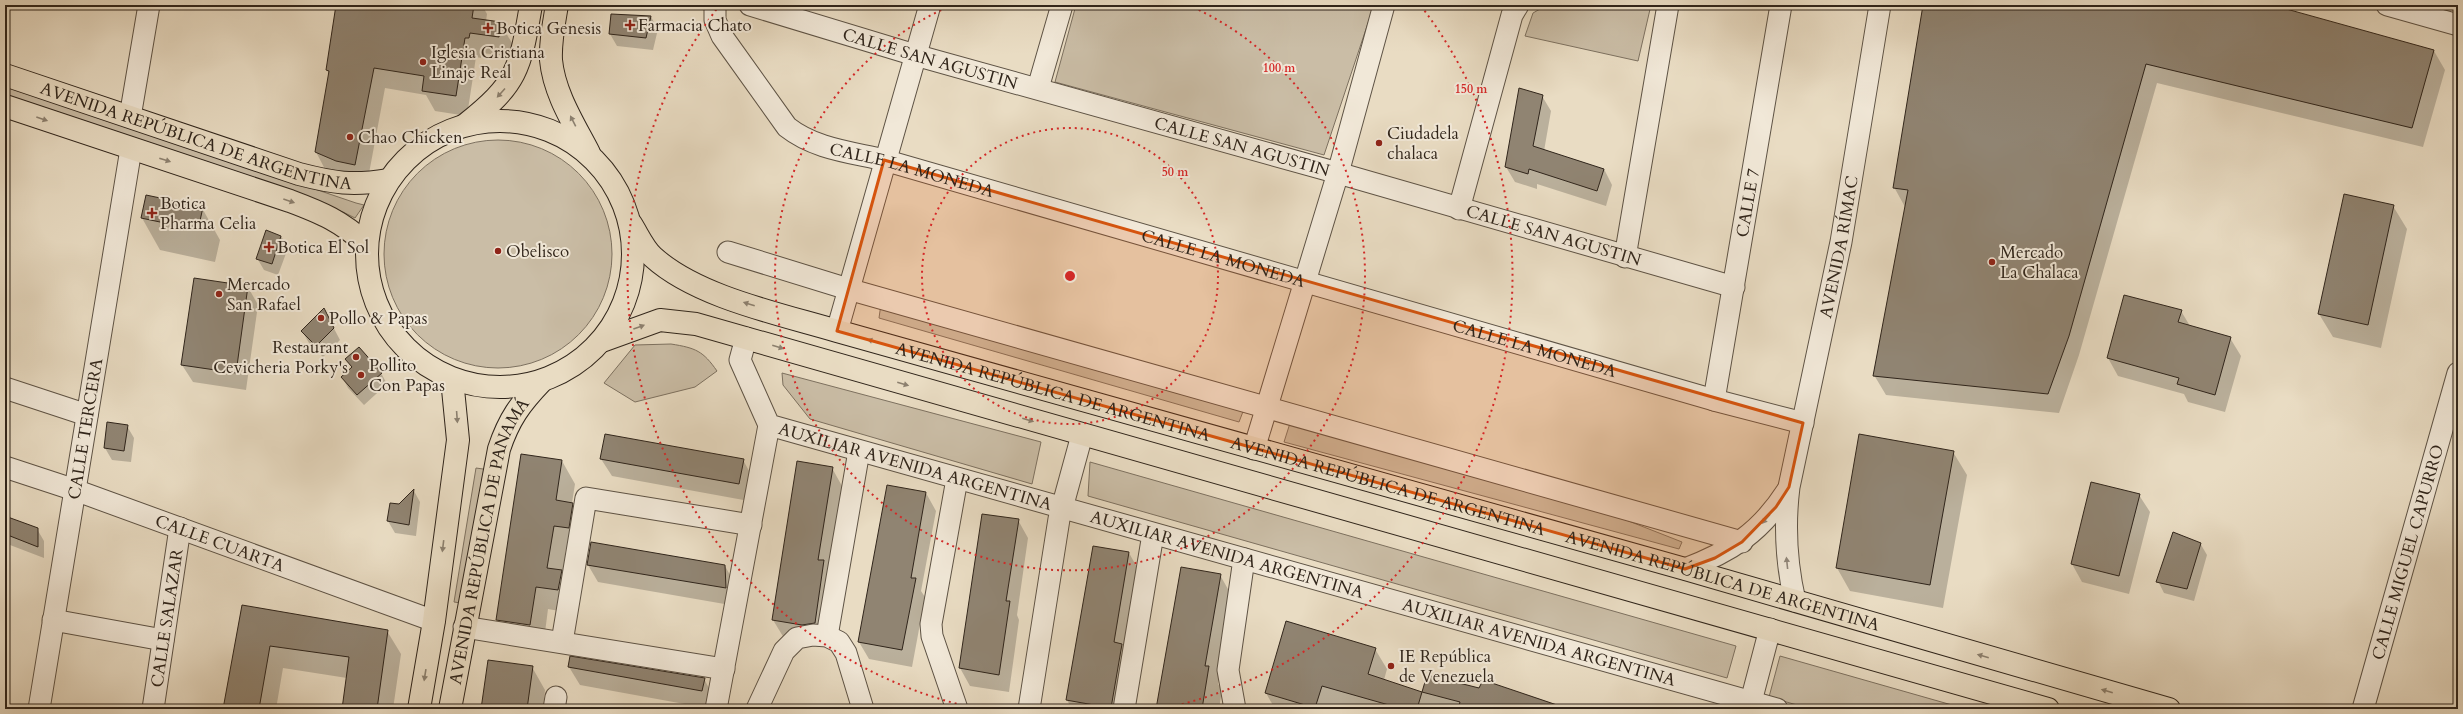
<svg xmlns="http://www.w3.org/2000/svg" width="2463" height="714" viewBox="0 0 2463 714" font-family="Cardo,serif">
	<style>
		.green { fill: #cabda6; stroke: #7d7160 }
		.shadow { fill: #0003 }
		.building { fill: #908472; stroke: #30251b }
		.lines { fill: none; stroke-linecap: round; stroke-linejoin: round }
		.minor-casing { stroke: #5e5345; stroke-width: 23 }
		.major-casing { stroke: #30251b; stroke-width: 24 }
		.minor { stroke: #f1e8d8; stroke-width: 21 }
		.major { stroke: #e9dcc3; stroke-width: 22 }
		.oneway { fill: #8c806f }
		.oneway2 { fill: #90867a }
		.marked { fill: #d6540e; fill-opacity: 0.2; stroke: #d6540e; stroke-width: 3; stroke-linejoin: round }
		.ring { fill: none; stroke: #d62828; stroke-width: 2; stroke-dasharray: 2 4 }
		.poi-dot { fill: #8f2418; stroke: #f1e8d8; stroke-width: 1.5 }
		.labels { text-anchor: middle; stroke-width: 4; stroke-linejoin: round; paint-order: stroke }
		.poi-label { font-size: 17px; fill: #30251b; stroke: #f1e8d8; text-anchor: start }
		.street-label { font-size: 17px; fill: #30251b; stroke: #f1e8d8 }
		.centre { fill: #d62828; stroke: #f1e8d8; stroke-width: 2 }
		.ring-label { font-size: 12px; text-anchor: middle; font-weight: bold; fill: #d62828; stroke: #f1e8d8; stroke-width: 4; stroke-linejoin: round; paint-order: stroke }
	</style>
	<rect width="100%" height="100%" fill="#e9dcc3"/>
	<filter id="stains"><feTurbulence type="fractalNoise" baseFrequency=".005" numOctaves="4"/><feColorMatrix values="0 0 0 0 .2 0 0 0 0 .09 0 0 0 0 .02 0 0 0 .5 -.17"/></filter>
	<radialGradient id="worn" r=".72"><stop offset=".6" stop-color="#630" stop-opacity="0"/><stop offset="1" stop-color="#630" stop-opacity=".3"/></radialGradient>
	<!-- green -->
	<path class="green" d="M1076,5H1374L1324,155L1055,82Z
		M1547,5H1651L1638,61L1525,36L1533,13Z
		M5,84L356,203L364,205L355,218L343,212L5,97Z
		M384 254a114 114 0 1 1 228 0a114 114 0 1 1-228 0Z
		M881,304L1244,409L1239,422L879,318Z
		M671,344C696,348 703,351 717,371L695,387L635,402L604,383L635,345Z
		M782,373L1041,442L1032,484L810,419L783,385Z
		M1291,420L1593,507L1682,542L1679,549L1284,442Z
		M1090,462L1736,646L1727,678L1088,496Z
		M476,468L490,470L468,604L454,602Z
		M1780,656L1966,709H1811L1769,697Z"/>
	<!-- shadow -->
	<path class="shadow" d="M337,5H482L487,14L486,21L500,23L512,43L510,56L481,53V58L476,57L467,116L435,111L426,95L385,88L367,184L327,173L316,152L329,74L327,70Z
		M1924,5H2268L2434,51L2445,70L2423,147L2157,83L2079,355L2059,413L1886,395L1874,375L1905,207L1894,187Z
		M612,15L651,17L658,29L653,50L617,46L610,34Z
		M1542,96L1551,111L1544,151L1604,169L1612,185L1606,206L1537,184V189L1515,182L1506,167Z
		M2393,206L2407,229L2381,348L2333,337L2319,314Z
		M202,208L220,240L215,262L160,250L142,218Z
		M281,236L288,248L278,275L264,270L257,258Z
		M248,287L258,305L246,390L193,382L182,365Z
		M2181,311L2190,326L2230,338L2241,356L2225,412L2188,402L2184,394L2118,376L2108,358Z
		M330,321L340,340L323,357L309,343L302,331Z
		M347,360L381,373L387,384L364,405L348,388L342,377L352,368Z
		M127,426L134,438L131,462L112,460L105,448Z
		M1860,435L1953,452L1967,475L1943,608L1850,591L1837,568Z
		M601,459L743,460L753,478L749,501L612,476Z
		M562,461L575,484L572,503L586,527L582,551L566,549L563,573L574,594L571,613L548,609L543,648L510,643L497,620Z
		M832,468L842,486L829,571L824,641L784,638L773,620Z
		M2092,483L2139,495L2150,512L2129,594L2082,582L2072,564Z
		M414,491L420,502L416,536L395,533L388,521L400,505Z
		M926,493L936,511L921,591L925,597L912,667L869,659L859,642Z
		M983,515L1018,520L1028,538L1017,615L1019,620L1009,692L970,686L960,668Z
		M5,517L37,529L44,541V558L10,545L5,536Z
		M2200,543L2207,555L2194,601L2164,593L2158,581Z
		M1129,553L1142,576L1127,709H1072L1067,700Z
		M588,565L725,566L735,584L736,606L598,582Z
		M1220,575L1233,598L1218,684L1222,690L1219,709H1157Z
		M243,606L387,631L401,654L393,709H343L347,678L283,668L276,709H224Z
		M1375,649L1387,669L1384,680L1423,693L1428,676L1480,690L1484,681L1565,709H1437L1430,707L1431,709H1345L1333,706L1332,709H1275L1266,693Z
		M571,657L704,679L714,697L712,709L580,685L569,667Z
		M532,667L545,690L543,709H482Z"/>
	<!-- building -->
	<path class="building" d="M336,5H474L472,18L501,22L499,37L470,33L469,38H465L456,96L422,91L424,76L374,68L355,165L336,161L315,152L329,71L326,70Z
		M1923,5H2272L2434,50L2412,128L2146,64L2069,336L2048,394L1873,376L1908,190L1893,188Z
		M611,14L651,16L646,38L609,34Z
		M1519,88L1543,95L1533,146L1604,169L1597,191L1529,169L1528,174L1505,167Z
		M2344,194L2394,205L2368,325L2318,314Z
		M146,195L203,207L198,230L141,218Z
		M266,230L281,236L272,264L256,259Z
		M194,278L248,286L236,373L181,365Z
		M2124,295L2182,310L2178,322L2231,337L2215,395L2177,384L2179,378L2107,358Z
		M324,308L334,328L316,346L301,331Z
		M359,347L382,373L357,395L341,377L352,367L345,359Z
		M107,422L128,425L124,451L104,448Z
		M605,434L744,459L739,484L600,459Z
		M1859,434L1954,451L1930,585L1836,568Z
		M521,454L562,460L556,500L573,503L569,528L554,526L547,568L562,570L558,590L536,587L530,625L496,620Z
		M797,461L833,467L818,560H824L815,623L802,625L772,620Z
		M2091,482L2140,494L2119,576L2071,564Z
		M887,485L926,492L911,578H916L902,650L858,642Z
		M414,489L409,525L387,521L390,503L399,504Z
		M982,514L1019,519L1006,601H1010L999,675L959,668Z
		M5,516L38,528V547L5,534Z
		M2173,532L2201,543L2187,589L2156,582Z
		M591,542L725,565L726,588L587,565Z
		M1093,546L1129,552L1114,642L1122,644L1111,708L1066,700Z
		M1181,567L1221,574L1205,666H1209L1202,709H1156Z
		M242,605L388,630L377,709H342L349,657L270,646L259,709H223Z
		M1286,621L1376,648L1368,674L1422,692L1417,709H1403L1322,686L1315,708L1265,693Z
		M570,656L705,678L702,691L568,667Z
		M488,660L533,666L527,709H481Z
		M1427,675L1479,688L1483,680L1560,706V709H1458L1460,702L1422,692Z"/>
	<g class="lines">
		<!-- minor casing -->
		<g class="minor-casing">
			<g id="minor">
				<path id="s1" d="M715,5V20L722,36L787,127C815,149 850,152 884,160L1714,400L1803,423"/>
				<path id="s2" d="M750,5L915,55L1338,173L1734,287"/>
				<path d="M2387,5L2458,25"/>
				<path d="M1038,88L1062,5"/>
				<path d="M130,117L149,5"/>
				<path d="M1459,209L1512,15L1518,5"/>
				<path d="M728,252L848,289L1742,542"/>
				<path d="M1625,257L1668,5"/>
				<path d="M837,331L930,5"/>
				<path id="s3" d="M746,338L740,360L769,425L1777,709"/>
				<path d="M5,388L87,415"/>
				<path id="s4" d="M1714,400L1781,5"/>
				<path d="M1254,449L1338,173L1384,5"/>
				<path id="s5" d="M5,467L75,490L434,621"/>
				<path d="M957,479L931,624L932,636L957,709"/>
				<path d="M1685,569C1730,552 1760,533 1787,491"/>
				<path id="s6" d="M1795,601C1786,562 1784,527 1789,487L1841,242L1880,5"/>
				<path d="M53,620L163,640"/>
				<path d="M464,627L724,669"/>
				<path d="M827,636L859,451"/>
				<path d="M562,642L586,498L751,525"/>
				<path id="s7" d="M39,709L131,149"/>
				<path id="s8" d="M153,709L180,528"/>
				<path d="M554,709L556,697"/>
				<path d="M716,709L769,425"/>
				<path d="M757,709L784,651L797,638L813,635L827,636L839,642L846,653L863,709"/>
				<path d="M1029,709L1059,519L1082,435"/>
				<path d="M1124,709L1153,534"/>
				<path d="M1235,709L1228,670L1244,559"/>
				<path d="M1749,709L1770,629"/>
				<path id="s9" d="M2363,709L2458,373"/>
			</g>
		</g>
		<!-- major casing -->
		<g class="major-casing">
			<g id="major">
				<path d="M557,5C554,23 550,41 551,60C554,93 574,124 589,153"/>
				<path id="s10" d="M5,75L299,174C334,183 352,186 388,180"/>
				<path d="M5,106L290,201C322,213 341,221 366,244"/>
				<circle cx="500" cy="254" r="133"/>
				<path d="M465,125C518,83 520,69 531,5"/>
				<path id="s11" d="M631,224C638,235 644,249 653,257C697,297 780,314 837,331L1685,569L2169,709"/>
				<path d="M602,341L660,320L696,324L2048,709"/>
				<path d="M419,709L434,621L458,440L452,379"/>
				<path id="s12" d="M450,709L499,449C509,419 520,404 542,381"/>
			</g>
		</g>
		<!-- minor -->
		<use href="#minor" class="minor"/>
		<!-- major -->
		<use href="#major" class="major"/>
	</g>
	<!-- one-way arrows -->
	<defs><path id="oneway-solid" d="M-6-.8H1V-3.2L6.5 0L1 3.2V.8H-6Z"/></defs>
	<g class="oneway">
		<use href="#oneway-solid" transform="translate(501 93) rotate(132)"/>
		<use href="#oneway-solid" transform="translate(42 119) rotate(19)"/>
		<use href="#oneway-solid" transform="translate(573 121) rotate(-117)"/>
		<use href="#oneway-solid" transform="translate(165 160) rotate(18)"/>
		<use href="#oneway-solid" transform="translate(289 201) rotate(19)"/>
		<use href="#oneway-solid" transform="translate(749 304) rotate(-163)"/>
		<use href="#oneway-solid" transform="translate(639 327) rotate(-20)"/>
		<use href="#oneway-solid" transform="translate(873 341) rotate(-164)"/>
		<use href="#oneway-solid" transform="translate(778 347) rotate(17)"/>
		<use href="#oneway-solid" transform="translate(903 384) rotate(16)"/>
		<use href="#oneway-solid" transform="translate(457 417) rotate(86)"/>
		<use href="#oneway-solid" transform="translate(1028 420) rotate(16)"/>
		<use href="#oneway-solid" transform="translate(443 546) rotate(97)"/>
		<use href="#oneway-solid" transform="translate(1983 656) rotate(-164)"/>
		<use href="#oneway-solid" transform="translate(425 675) rotate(99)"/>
		<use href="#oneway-solid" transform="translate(2107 691) rotate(-164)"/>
	</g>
	<g class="oneway2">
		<use href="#oneway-solid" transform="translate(1766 519) rotate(131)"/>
		<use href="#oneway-solid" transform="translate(1787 563) rotate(-96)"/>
	</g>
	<!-- marked area -->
	<path class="marked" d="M884,160L1803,423L1789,487L1776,507L1742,542L1715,558L1685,569L837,331Z"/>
	<!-- distance rings -->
	<g class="ring">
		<circle cx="1070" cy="276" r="148"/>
		<path d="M1188 5A295 295 0 1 1 952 5"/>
		<path d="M974 708A443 443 0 0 1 719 6M1421 6A443 443 0 0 1 1166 708"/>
	</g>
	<!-- markers -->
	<g class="poi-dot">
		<path d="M628 19h4v4h4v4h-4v4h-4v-4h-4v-4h4z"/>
		<path d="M486 22h4v4h4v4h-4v4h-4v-4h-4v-4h4z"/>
		<circle cx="423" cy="62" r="4"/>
		<circle cx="350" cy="137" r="4"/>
		<circle cx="1379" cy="143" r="4"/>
		<path d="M150 207h4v4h4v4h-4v4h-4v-4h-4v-4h4z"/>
		<path d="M267 241h4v4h4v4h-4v4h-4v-4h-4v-4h4z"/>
		<circle cx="498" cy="251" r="4"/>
		<circle cx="1992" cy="262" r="4"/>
		<circle cx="219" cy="294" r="4"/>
		<circle cx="321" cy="318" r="4"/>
		<circle cx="356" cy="357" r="4"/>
		<circle cx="361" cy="375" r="4"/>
		<circle cx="1391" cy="666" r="4"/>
	</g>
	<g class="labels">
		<!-- poi labels -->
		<g class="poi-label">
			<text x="638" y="31">Farmacia Chato</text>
			<text x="496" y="34">Botica Genesis</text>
			<text x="431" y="58">Iglesia Cristiana<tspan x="431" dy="20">Linaje Real</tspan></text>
			<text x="1387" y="139">Ciudadela<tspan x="1387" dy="20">chalaca</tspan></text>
			<text x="358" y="143">Chao Chicken</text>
			<text x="160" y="209">Botica<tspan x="160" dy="20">Pharma Celia</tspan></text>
			<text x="277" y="253">Botica El Sol</text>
			<text x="506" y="257">Obelisco</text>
			<text x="2000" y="258">Mercado<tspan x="2000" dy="20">La Chalaca</tspan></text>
			<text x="227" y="290">Mercado<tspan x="227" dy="20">San Rafael</tspan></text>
			<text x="329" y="324">Pollo &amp; Papas</text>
			<text x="348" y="353" text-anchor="end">Restaurant<tspan x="348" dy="20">Cevicheria Porky's</tspan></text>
			<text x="369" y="371">Pollito<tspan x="369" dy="20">Con Papas</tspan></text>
			<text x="1399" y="662">IE República<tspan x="1399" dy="20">de Venezuela</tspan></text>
		</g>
		<!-- street labels -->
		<g class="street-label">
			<text dy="6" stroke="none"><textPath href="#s2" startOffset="188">CALLE SAN AGUSTIN</textPath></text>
			<text dy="6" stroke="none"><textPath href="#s10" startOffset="201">AVENIDA REPÚBLICA DE ARGENTINA</textPath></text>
			<text dy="6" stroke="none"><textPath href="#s2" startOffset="512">CALLE SAN AGUSTIN</textPath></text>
			<text dy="6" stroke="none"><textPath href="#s1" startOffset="277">CALLE LA MONEDA</textPath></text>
			<text dy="6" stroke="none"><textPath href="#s4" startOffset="200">CALLE 7</textPath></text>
			<text dy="6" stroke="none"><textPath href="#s2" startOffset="836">CALLE SAN AGUSTIN</textPath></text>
			<text dy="6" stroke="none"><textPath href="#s6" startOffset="360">AVENIDA RÍMAC</textPath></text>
			<text dy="6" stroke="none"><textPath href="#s1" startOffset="601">CALLE LA MONEDA</textPath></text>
			<text dy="6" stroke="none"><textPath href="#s1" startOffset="925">CALLE LA MONEDA</textPath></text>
			<text dy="6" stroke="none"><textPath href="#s11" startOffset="464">AVENIDA REPÚBLICA DE ARGENTINA</textPath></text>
			<text dy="6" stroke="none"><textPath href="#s7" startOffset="284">CALLE TERCERA</textPath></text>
			<text dy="6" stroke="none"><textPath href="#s3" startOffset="246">AUXILIAR AVENIDA ARGENTINA</textPath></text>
			<text dy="6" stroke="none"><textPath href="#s11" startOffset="812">AVENIDA REPÚBLICA DE ARGENTINA</textPath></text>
			<text dy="6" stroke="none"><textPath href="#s5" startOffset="228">CALLE CUARTA</textPath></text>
			<text dy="6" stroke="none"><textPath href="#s12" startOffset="173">AVENIDA REPÚBLICA DE PANAMÁ</textPath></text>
			<text dy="6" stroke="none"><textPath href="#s9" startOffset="163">CALLE MIGUEL CAPURRO</textPath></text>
			<text dy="6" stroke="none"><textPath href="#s3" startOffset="570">AUXILIAR AVENIDA ARGENTINA</textPath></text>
			<text dy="6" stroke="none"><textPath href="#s11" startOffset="1160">AVENIDA REPÚBLICA DE ARGENTINA</textPath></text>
			<text dy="6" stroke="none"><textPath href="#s8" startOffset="92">CALLE SALAZAR</textPath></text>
			<text dy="6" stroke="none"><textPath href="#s3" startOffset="894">AUXILIAR AVENIDA ARGENTINA</textPath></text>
		</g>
	</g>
	<circle cx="1070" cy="276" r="6" class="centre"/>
	<g class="ring-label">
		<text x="1279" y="72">100 m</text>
		<text x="1471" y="93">150 m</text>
		<text x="1175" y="176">50 m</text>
	</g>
	<!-- margin -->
	<rect width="2463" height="714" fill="none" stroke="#e9dcc3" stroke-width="20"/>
	<rect x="6" y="6" width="2451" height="702" fill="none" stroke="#30251b" stroke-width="2"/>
	<rect x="10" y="10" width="2443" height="694" fill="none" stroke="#30251b"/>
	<rect width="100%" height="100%" filter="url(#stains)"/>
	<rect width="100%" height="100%" fill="url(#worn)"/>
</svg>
